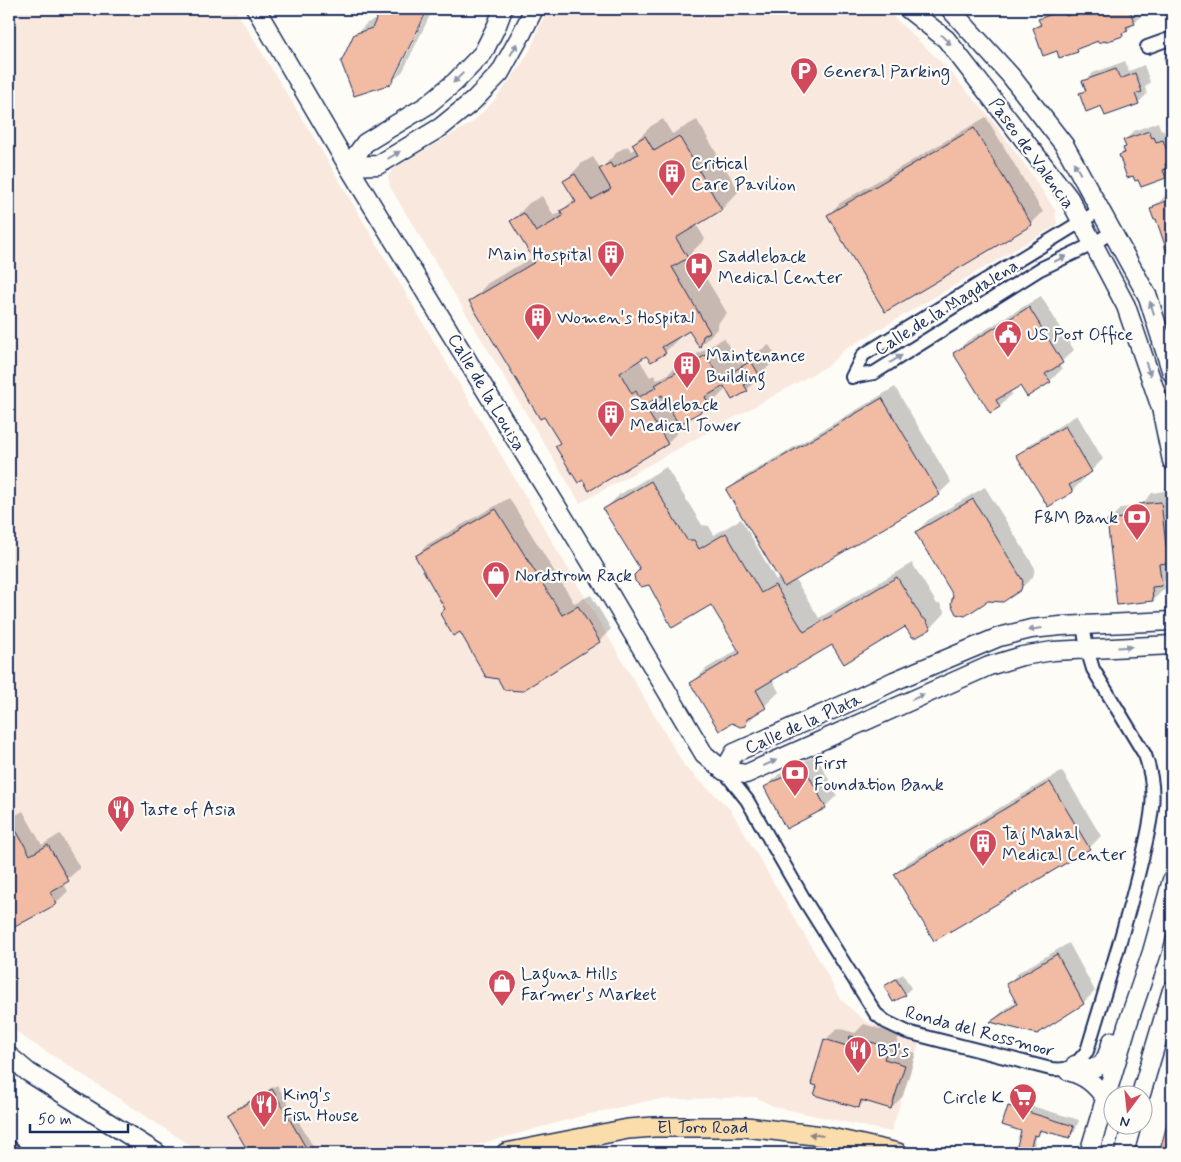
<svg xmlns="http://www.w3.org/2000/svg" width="1181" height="1162" viewBox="0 0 1181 1162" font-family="Mynerve,sans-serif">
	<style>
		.built { fill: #f9e8de }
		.shadow { fill: #0003 }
		.building { fill: #f1bba4; stroke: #1b2f5e }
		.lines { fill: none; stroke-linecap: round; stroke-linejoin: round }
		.street-casing { stroke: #1b2f5e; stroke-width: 16 }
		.secondary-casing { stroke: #1b2f5e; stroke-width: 21 }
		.primary-casing { stroke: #1b2f5e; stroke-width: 22 }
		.highway-casing { stroke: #1b2f5e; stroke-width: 25 }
		.street { stroke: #fdfcf7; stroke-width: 12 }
		.secondary { stroke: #fdfcf7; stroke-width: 18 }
		.primary { stroke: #faddab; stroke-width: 19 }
		.highway { stroke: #faddab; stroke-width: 21 }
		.oneway { fill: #8c96aa }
		.oneway2 { fill: #8a8684 }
		.labels { text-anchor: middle; stroke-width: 4.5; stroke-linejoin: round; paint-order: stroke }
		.poi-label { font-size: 18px; fill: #1b2f5e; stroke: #fdfcf7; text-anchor: start }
		.street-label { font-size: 18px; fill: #1b2f5e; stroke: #fdfcf7 }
	</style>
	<rect width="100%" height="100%" fill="#fdfcf7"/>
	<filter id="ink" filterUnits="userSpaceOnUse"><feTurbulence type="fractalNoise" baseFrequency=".02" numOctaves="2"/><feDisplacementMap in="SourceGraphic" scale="10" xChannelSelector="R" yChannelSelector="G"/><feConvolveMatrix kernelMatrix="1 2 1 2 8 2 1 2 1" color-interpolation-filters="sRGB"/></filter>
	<g filter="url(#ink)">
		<!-- built -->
		<path class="built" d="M9,9H235L317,143L685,767L730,809L822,965L840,999L865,1021L919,1043L891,1132L775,1107L755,1097L652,1100L585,1115L473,1146L456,1153H202L68,1065L23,1037L9,1025Z
			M547,9H885L941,62L989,116L1027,168L1055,210L1057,225L844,350L829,365L580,503L390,187L388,176L394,168L473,122L492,103L520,67L530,50Z"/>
		<!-- shadow -->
		<path class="shadow" d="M382,9H426L394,75H397L429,9H433L403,71L391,83L355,35L367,23L377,19Z
			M1050,9H1145L1146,11L1123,35L1098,40L1082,46L1077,51L1057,50L1034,29L1041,22L1040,19Z
			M1172,53V83L1163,58Z
			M1125,61L1129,71L1144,65L1150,82L1145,87L1147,94L1138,103L1080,93L1086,88L1084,82L1093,73Z
			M986,117L1043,212L1031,224L828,215L840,203Z
			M663,119L672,134L697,120L739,191L722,209L696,224L705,239L691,253L727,313L719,322L717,329L700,346L690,330L683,334L665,352L647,355L639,359L650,377L654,375L657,380L668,374L675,367L724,338L738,363L769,345L777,357L747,390L727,388L710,405L682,421L685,425L667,443L583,478L557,446L561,442L545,415L471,301L488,283L533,257L512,221L529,203L542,196L554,216L562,211L575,198L565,181L582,163L593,157L601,169L618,151L628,146L631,151L636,148L633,144L651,126Z
			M1158,122L1161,130L1163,129L1165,134L1172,132V170L1165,177L1139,178L1120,156L1127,146L1125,140L1134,131Z
			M1172,193V255L1171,256L1170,252L1166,254L1163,245L1166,243L1157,217L1152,209L1166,195Z
			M1041,296L1074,350L1059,364L1062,369L1050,381L1020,384L1010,391L1012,394L1000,406L990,412L955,353L967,341Z
			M895,387L951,482L939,494L795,579L819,618L912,563L937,604H940L945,613L931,628L916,636L906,625L832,643L772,679L779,692L745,725L692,683L707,668L739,649L711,603L642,569L605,509L619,495L666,467L702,525L709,526L714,535L741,519L776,580L780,578L727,491L740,479Z
			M1077,415L1103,459L1091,471L1083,476L1084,479L1072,491L1018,456L1030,444Z
			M985,487L1035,568L1033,577L1020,589L987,600L954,594L916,532L928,520Z
			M1172,490V574L1164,582L1165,588L1153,600L1109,520L1121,508L1140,506L1152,493Z
			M509,498L574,603L591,595L611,629L599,641L499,678L447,608L416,556L428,544Z
			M816,755L837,795L825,807L787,827L766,787L778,775Z
			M1062,771L1101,836L1089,848L896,874L908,862Z
			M23,811L42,845L60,834L80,868L63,883L68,891L56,903L9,929V819Z
			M1069,943L1095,991L1083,1003L992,1021L1004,1010L1017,1001L1007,985L1019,972Z
			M903,974L911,988L905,994L885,987L891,981Z
			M864,1024L899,1035L896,1046L916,1053L903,1096L891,1108L865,1100L859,1107L825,1040L838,1028L855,1033Z
			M277,1085L317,1153H251L228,1115L233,1110Z
			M1015,1101L1079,1120L1075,1131L1069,1137L1044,1129L1037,1135L1032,1153H1016L1023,1130L1009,1106Z"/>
		<!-- building -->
		<path class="building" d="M381,9H428L391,84L354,96L341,62L354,34L372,28Z
			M1088,9H1129L1135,24L1126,27L1128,31L1122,33L1123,36L1105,42V41L1098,43V41L1077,49L1078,52L1059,58L1057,51L1043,56L1033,28L1041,25L1038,19L1064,10L1066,16Z
			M1116,69L1120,79L1135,73L1142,92L1135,94L1139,104L1105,116L1101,106L1086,112L1079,93L1086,91L1082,81Z
			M974,128L1032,225L885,312L827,215Z
			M1149,131L1152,138L1154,137L1156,142L1163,140L1171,162L1165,164L1166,169L1163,170L1166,178L1141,187L1138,180L1135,181L1133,176L1127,178L1119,155L1125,153L1123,148L1126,147L1123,140Z
			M645,136L654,151L679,136L722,210L676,238L688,258L672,267L710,332L703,336L700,348L689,331L662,347L666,353L651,362L646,356L620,373L632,394L636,391L639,397L657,387L655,385L706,355L720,379L751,361L760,376L744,385L748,391L732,400L724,386L705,397L710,406L679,425L662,395L644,406L668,444L589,491L583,480L578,483L555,446L560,443L544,417L540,419L469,301L535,262L510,221L524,213L536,232L563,216L560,211L576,202L563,181L575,174L591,200L611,189L599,169L610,163L613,168L638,154L632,144Z
			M1172,199V260H1170L1156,219L1154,220L1150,209L1154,208L1153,206Z
			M1029,307L1063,363L1045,374L1051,382L1027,397L1020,386L996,400L1000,407L990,413L953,353Z
			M882,398L940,495L784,587L726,490Z
			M1065,426L1092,472L1069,485L1073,492L1048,507L1016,455Z
			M651,481L687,540H694L699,549L726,533L761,593L775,585L804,632L897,577L922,618L925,619L931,629L917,637H912L905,627L844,664L832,645L756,690L766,708L747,719L746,726L740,727L732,723L719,731L690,683L740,653L711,605L672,628L649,585L641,587L635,581L634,575L640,569L603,509Z
			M973,499L1023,581L1021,590L1003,602L988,601L965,616L956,614L951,604L953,595L915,532Z
			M1161,502L1168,563L1159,564L1162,586L1152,587L1153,601L1117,605L1107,520L1140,516L1139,504Z
			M496,509L562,615L578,606L600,642L522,691L504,690L498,679L486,677L460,632L453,636L440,614L445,609L415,556Z
			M804,766L826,808L786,829L764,787Z
			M1050,782L1090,849L934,941L894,874Z
			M9,818L30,855L48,845L69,881L50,892L57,904L9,930Z
			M1057,954L1084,1004L1037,1034L990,1022L1017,1004L1006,984Z
			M896,979L906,995L893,1002L884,986Z
			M850,1036L888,1047L884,1059L905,1065L891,1109L861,1100L859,1108L814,1095L817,1086L811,1084L824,1039L847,1046Z
			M272,1089L282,1106L309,1153H249L227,1115Z
			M1008,1106L1074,1126L1070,1138L1040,1130L1038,1136L1034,1135L1029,1153H1015L1021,1131L1002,1125Z
			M1169,1117L1172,1118V1153H1159Z"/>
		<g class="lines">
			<!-- street casing -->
			<g class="street-casing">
				<path id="street" d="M1147,47L1172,38
					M852,377L863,355L1100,210
					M852,377L874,373L1040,269L1093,244L1112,232
					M724,771L747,800L805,901L876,1014L886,1022L907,1032L1051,1069C1072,1071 1074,1066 1087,1051C1105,991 1124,932 1139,871C1144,850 1150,829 1152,807C1154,789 1151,772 1145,755L1093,669L1087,649L1083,625"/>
			</g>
			<!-- secondary casing -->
			<g class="secondary-casing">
				<path id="secondary" d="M256,9L348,166L589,559L704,754L724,771L746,774L989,666L1022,656L1053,651L1172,645
					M908,9L946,39L1069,198L1126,306L1161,408L1172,461
					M950,9L1010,75L1065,146L1148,297L1172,373
					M348,166L378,165L441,127L473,101L500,73L521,35L534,9
					M348,166L365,143L426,106L455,82L483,53L497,25L503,9
					M724,771L734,753L852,701L894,681L999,637L1031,629L1061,626L1172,621
					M9,1056L28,1072L157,1153
					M1075,1065C1101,1073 1105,1065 1112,1041
					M1068,1071C1087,1077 1094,1083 1106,1099
					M1141,1094L1172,990
					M1089,1153L1127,1026L1152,952L1172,880
					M1124,1153L1132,1124"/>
			</g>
			<!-- primary casing -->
			<g class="primary-casing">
				<g id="primary">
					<path id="s1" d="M506,1153L628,1129L654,1127H746L822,1136L898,1153"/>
				</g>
			</g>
			<!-- highway casing -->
			<g class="highway-casing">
				<path id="highway" d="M9,1152V1153"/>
			</g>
			<!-- street -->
			<use href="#street" class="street"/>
			<!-- secondary -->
			<use href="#secondary" class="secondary"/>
			<!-- primary -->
			<use href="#primary" class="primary"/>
			<!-- highway -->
			<use href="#highway" class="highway"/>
		</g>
		<!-- one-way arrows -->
		<defs><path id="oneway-solid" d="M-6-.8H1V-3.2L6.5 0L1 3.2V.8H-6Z" transform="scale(1.25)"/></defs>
		<g class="oneway">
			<use href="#oneway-solid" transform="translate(946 40) rotate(46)"/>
			<use href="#oneway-solid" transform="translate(514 49) rotate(-60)"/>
			<use href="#oneway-solid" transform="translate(458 78) rotate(135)"/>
			<use href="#oneway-solid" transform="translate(394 155) rotate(-31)"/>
			<use href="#oneway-solid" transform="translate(1077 168) rotate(-119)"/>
			<use href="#oneway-solid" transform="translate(1060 259) rotate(-25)"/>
			<use href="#oneway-solid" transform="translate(1152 308) rotate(-108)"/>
			<use href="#oneway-solid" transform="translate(896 359) rotate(-32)"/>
			<use href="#oneway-solid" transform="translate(1148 369) rotate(71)"/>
			<use href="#oneway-solid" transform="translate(1035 629) rotate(172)"/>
			<use href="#oneway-solid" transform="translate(1125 647) rotate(-3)"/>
			<use href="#oneway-solid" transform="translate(918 697) rotate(-24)"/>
			<use href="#oneway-solid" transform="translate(770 763) rotate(-24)"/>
		</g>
		<use class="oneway2" href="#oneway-solid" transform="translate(816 1135) rotate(-172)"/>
	</g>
	<!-- icons -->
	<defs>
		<g id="parking-pin" transform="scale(1.4375)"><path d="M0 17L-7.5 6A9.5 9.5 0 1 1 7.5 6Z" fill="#d1495b" stroke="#fdfcf7"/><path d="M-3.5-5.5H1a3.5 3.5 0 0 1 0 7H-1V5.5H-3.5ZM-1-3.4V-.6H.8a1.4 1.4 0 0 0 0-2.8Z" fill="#fff"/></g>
		<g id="building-pin" transform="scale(1.4375)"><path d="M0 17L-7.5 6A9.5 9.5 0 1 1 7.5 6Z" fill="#d1495b" stroke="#fdfcf7"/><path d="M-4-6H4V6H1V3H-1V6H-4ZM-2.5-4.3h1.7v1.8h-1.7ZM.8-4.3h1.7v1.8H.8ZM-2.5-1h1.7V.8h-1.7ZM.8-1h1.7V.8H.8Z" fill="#fff"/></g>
		<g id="hospital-pin" transform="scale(1.4375)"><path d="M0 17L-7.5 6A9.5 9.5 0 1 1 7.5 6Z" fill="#d1495b" stroke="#fdfcf7"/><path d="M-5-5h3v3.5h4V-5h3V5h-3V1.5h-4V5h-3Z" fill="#fff"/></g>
		<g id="civic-pin" transform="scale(1.4375)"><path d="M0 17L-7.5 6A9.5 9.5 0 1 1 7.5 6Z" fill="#d1495b" stroke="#fdfcf7"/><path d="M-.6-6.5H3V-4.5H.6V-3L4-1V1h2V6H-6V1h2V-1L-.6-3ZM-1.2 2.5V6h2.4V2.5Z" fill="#fff"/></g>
		<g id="bank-pin" transform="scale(1.4375)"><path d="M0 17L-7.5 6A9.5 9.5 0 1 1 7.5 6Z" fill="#d1495b" stroke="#fdfcf7"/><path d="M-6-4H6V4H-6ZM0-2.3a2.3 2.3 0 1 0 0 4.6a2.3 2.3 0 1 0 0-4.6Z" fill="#fff"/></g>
		<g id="shop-pin" transform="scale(1.4375)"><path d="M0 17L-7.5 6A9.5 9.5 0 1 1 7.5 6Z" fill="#d1495b" stroke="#fdfcf7"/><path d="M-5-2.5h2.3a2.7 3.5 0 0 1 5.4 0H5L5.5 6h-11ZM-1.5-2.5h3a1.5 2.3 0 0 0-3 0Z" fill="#fff"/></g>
		<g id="restaurant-pin" transform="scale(1.4375)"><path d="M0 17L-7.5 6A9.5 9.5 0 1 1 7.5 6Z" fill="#d1495b" stroke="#fdfcf7"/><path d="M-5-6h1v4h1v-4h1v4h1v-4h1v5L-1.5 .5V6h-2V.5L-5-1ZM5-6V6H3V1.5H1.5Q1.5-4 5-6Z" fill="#fff"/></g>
		<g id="supermarket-pin" transform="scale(1.4375)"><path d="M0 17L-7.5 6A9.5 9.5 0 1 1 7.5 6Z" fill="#d1495b" stroke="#fdfcf7"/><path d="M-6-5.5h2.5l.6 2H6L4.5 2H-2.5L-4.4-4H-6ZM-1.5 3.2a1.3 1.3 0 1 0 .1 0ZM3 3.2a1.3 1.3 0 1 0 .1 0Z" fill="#fff"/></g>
	</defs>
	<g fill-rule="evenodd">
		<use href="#parking-pin" x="804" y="71"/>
		<use href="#building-pin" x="672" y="173"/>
		<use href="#building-pin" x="611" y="254"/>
		<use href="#hospital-pin" x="699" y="266"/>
		<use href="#building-pin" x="538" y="317"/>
		<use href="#civic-pin" x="1008" y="334"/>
		<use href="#building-pin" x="687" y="365"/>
		<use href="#building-pin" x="611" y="414"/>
		<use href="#bank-pin" x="1137" y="517"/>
		<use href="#shop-pin" x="496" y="575"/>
		<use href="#bank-pin" x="795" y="773"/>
		<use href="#restaurant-pin" x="121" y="809"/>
		<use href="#building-pin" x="983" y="843"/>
		<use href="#shop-pin" x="502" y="983"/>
		<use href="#restaurant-pin" x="858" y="1050"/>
		<use href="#supermarket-pin" x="1023" y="1097"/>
		<use href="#restaurant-pin" x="264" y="1104"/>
	</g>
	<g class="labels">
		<!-- poi labels -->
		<g class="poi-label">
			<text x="823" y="77">General Parking</text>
			<text x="691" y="169">Critical<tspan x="691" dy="21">Care Pavilion</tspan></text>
			<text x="592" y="260" text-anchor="end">Main Hospital</text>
			<text x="718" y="262">Saddleback<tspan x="718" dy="21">Medical Center</tspan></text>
			<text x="557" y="323">Women's Hospital</text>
			<text x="1027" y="340">US Post Office</text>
			<text x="706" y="361">Maintenance<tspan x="706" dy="21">Building</tspan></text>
			<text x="630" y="410">Saddleback<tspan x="630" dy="21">Medical Tower</tspan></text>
			<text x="1118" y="523" text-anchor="end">F&amp;M Bank</text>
			<text x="515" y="581">Nordstrom Rack</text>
			<text x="814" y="769">First<tspan x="814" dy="21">Foundation Bank</tspan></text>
			<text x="140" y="815">Taste of Asia</text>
			<text x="1002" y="839">Taj Mahal<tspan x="1002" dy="21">Medical Center</tspan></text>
			<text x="521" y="979">Laguna Hills<tspan x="521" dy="21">Farmer's Market</tspan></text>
			<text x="877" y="1056">BJ's</text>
			<text x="283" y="1100">King's<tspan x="283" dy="21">Fish House</tspan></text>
			<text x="1004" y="1103" text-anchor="end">Circle K</text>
		</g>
		<!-- street labels -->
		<g class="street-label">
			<text transform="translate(1032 153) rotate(54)" y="6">Paseo de Valencia</text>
			<text transform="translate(946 307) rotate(-32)" y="6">Calle de la Magdalena</text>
			<text transform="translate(487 392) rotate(59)" y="6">Calle de la Louisa</text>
			<text transform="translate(803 723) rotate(-24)" y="6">Calle de la Plata</text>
			<text transform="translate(980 1031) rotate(15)" y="6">Ronda del Rossmoor</text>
			<text dy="6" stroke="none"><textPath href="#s1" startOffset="199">El Toro Road</textPath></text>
		</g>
	</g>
	<!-- margin -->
	<rect width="1181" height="1162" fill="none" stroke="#fdfcf7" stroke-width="30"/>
	<rect x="15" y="15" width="1151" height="1132" fill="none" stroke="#1b2f5e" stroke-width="2" filter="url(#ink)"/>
	<!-- north arrow -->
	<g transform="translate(1128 1110) rotate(195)"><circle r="24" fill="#fdfcf7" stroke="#a3aaba"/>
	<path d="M0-4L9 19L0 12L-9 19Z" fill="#d1495b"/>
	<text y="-8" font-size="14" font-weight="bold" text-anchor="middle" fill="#1b2f5e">N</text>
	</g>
	<!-- scale -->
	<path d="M30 1124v8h98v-8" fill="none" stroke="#1b2f5e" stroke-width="2.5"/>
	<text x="38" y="1124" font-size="15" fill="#1b2f5e" stroke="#fdfcf7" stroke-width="4" paint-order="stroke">50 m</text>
</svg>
